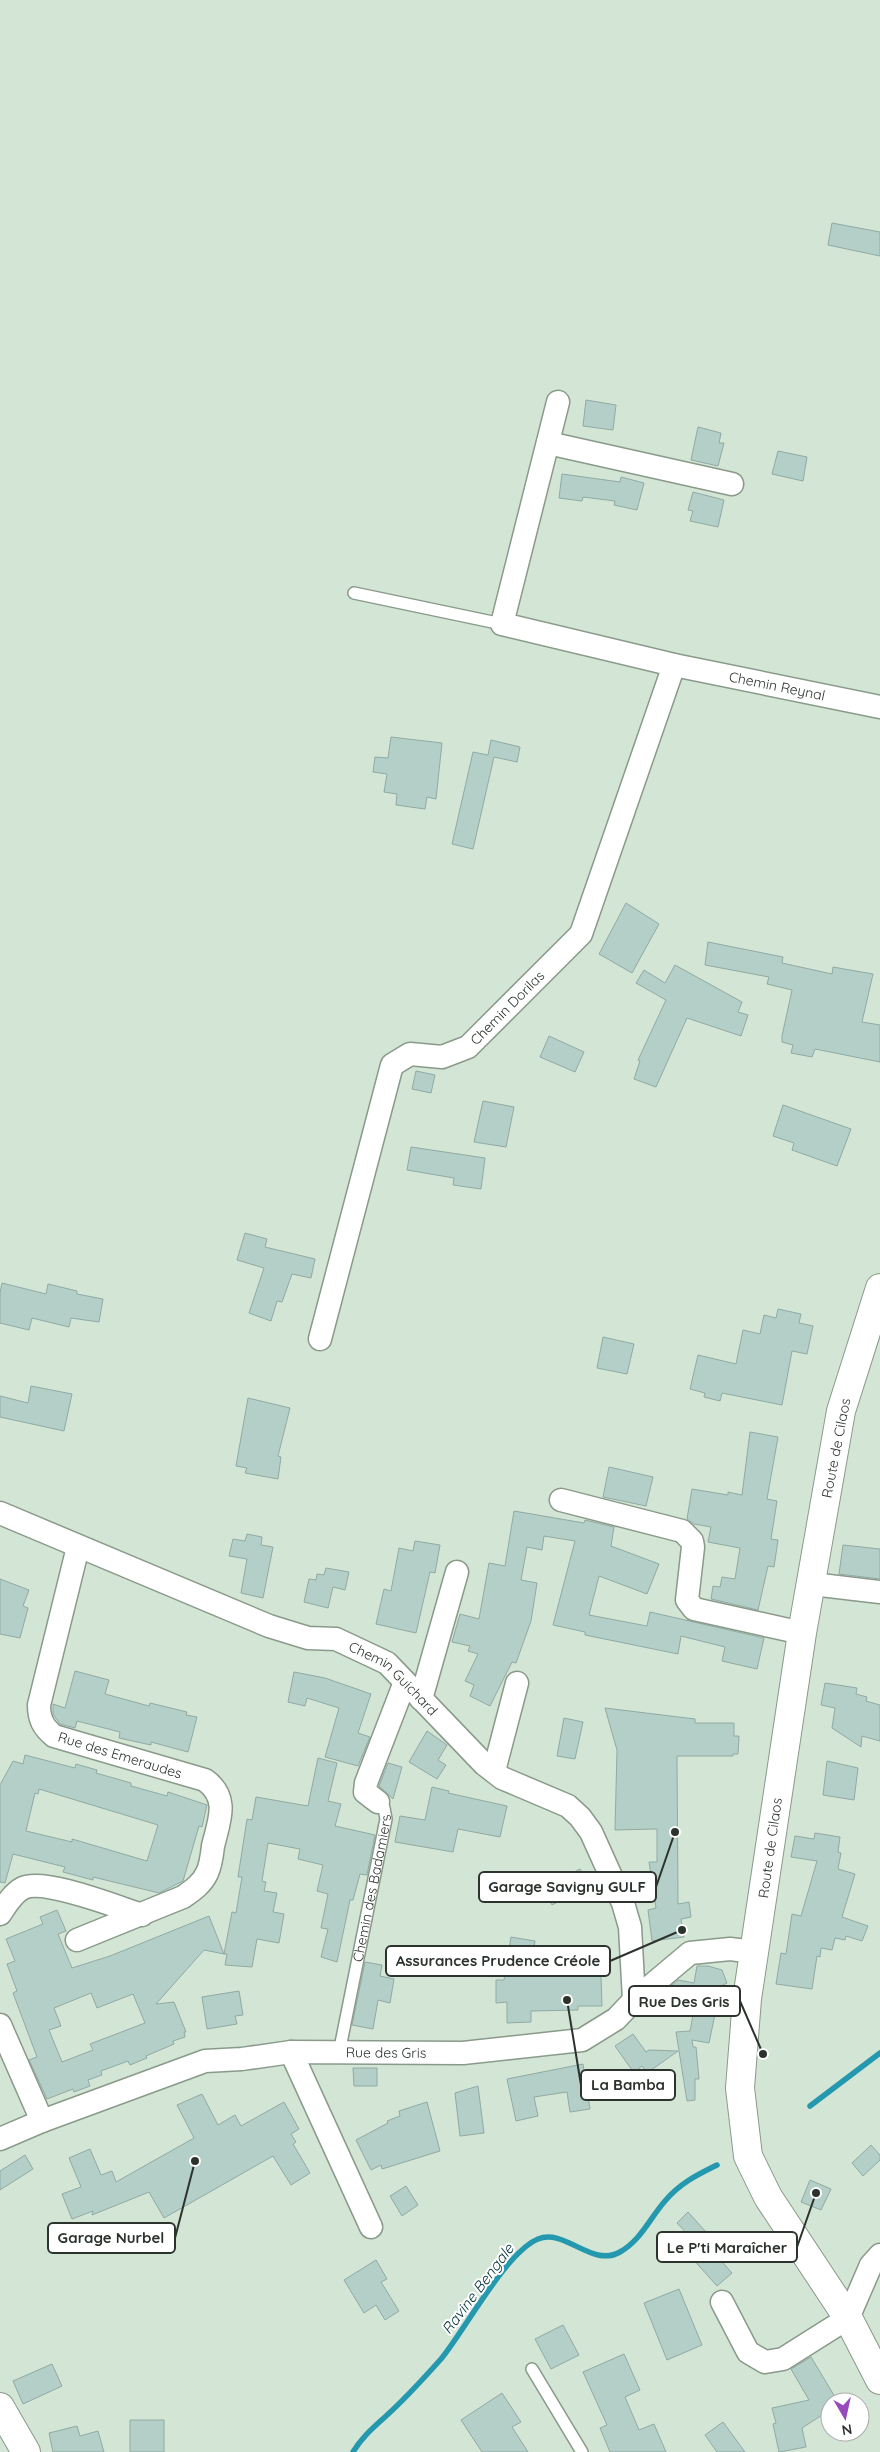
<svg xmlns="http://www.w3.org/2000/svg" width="880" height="2452" viewBox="0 0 880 2452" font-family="Quicksand,sans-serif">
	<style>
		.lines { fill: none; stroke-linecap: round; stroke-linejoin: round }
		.stream { stroke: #2498ae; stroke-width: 5.5 }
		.building { fill: #b4cec8; stroke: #90aaa4; fill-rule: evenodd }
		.service-casing { stroke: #899a8a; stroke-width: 14 }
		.minor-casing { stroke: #899a8a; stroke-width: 25 }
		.tertiary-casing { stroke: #899a8a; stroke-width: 30 }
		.secondary-casing { stroke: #899a8a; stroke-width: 30 }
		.service { stroke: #fff; stroke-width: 11 }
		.minor { stroke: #fff; stroke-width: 22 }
		.tertiary { stroke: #fff; stroke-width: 28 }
		.secondary { stroke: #fff; stroke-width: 28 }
		.labels { text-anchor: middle; stroke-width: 4; stroke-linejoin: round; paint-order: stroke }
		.street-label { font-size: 14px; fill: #2c332d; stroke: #fff }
		.water-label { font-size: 15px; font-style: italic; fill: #00313b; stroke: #fff }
		.leader { fill: none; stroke: #2c332d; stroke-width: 2 }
		.callout-dot { fill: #2c332d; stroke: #fff; stroke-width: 2 }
		.callout { fill: #fff; stroke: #2c332d; stroke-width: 2 }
		.callout-label { font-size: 15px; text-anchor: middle; font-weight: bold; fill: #2c332d }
	</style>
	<rect width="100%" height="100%" fill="#d3e5d4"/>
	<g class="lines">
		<!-- stream -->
		<path class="stream" d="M810,2106L880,2053
			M353,2452C362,2437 373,2428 386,2416C405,2399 424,2378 441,2359C465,2330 506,2252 538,2239C565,2228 592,2268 620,2252C641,2240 650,2218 665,2201C680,2183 697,2175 717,2165"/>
	</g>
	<!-- building -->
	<path class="building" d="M832,223L880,232V256L828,245Z
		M586,400L616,405L613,430L583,426Z
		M698,427L721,433L719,443H724L718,466L691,460Z
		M778,451L807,457L803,481L772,474Z
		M562,474L620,482L621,477L644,483L637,510L614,505L615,501L583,497L582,501L559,498Z
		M693,492L724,500L718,527L690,521L693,511L688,510Z
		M391,737L442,743L436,799L427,797L425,809L396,805L397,794L384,792L387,774L373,772L375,757L388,758Z
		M491,740L520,747L517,762L494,757L473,849L452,844L473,752L488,755Z
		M626,903L659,924L632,973L599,954Z
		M708,942L783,957L782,963L832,974L833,967L873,974L862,1022L880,1025V1062L815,1049L812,1057L791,1053L793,1045L782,1042V1036L792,990L767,984L769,977L705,965Z
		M675,965L742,1002L738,1012L748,1015L741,1036L687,1018L656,1087L634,1079L640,1061L638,1060L666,1000L636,983L644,970L665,983Z
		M549,1036L584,1052L575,1072L540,1057Z
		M416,1071L435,1075L431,1093L412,1089Z
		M483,1101L514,1107L506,1147L474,1142Z
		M783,1105L851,1129L837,1166L792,1150L794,1143L773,1136Z
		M411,1147L485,1158L481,1189L453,1185L454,1178L407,1170Z
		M245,1233L267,1239L265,1247L315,1259L311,1278L292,1274L282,1302L277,1301L271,1321L249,1313L264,1268L237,1260Z
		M2,1283L46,1294L48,1284L77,1291V1294L103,1299L99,1322L71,1318L69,1327L32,1318L29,1330L0,1323V1293Z
		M778,1309L801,1314L799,1323L813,1326L807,1354L792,1351L782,1405L722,1393L720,1401L704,1397L705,1393L690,1389L698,1355L736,1364L743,1330L760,1334L764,1315L776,1318Z
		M603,1337L634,1344L627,1374L597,1368Z
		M31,1386L72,1394L64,1431L0,1417V1396L28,1403Z
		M248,1398L290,1408L278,1456L281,1457L278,1479L245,1473L247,1468L236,1466Z
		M750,1432L778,1437L767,1499L777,1501L771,1539L778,1540L774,1567L768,1566L758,1610L711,1599L713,1586L720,1587L722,1577L735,1579L740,1548L708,1542L711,1527L694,1524L687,1519L692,1489L728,1495V1492L742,1495Z
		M609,1467L653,1477L646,1506L603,1497Z
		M514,1511L584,1523L585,1520L614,1527L611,1546L659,1564L647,1594L599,1576L589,1615L647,1626L650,1612L764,1638L757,1669L722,1661L725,1647L681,1636L678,1654L585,1635V1632L553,1625L575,1541L544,1536L542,1550L527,1547L521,1580L537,1583L531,1621L516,1663L512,1662L490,1706L470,1696L474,1685L465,1681L478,1654L468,1651L470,1646L452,1642L460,1614L479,1619L489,1563L505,1566Z
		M247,1534L262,1537L261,1545L273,1547L263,1598L241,1593L247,1559L229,1556L233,1539L245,1541Z
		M415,1541L440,1545L435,1573L430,1572L416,1633L376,1624L384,1589L391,1591L399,1548L413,1551Z
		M843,1545L880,1549V1579L839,1574Z
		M326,1568L349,1572L345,1590L333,1587L328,1608L304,1602L309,1579L316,1580L317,1574L324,1575Z
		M0,1579L29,1590L23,1606L28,1608L20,1638L0,1634Z
		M75,1671L109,1680L105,1694L149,1706L150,1703L187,1712L186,1715L197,1717L188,1752L151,1742V1745L119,1738L120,1732L77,1721L75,1728L60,1724L53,1714V1704L65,1708Z
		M294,1672L325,1678L371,1694L358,1733L370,1737L358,1766L325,1757L339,1708L307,1698L305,1706L288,1702Z
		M825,1683L857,1688L856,1694L867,1697L866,1701L880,1705V1741L862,1736L861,1747L832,1728L835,1708L821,1705Z
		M605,1708L695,1719V1723H734V1736H739L738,1754H733V1756H677L678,1904L689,1902L691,1917L681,1919L684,1937L652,1941L648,1910L656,1908L649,1862H657V1829L615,1830L617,1750Z
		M564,1718L583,1722L575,1759L557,1756Z
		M427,1731L447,1745L438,1760L446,1765L437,1779L409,1762Z
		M25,1755L75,1768L76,1764L97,1770L96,1773L131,1783V1786L167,1796L168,1792L207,1805L202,1827L199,1826L183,1881L159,1893L93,1877V1880L63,1872L65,1867L13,1854L5,1883L0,1882V1785L13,1761L23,1764ZM39,1789L158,1825L147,1861L72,1839V1842L26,1831L35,1793L38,1794Z
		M318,1758L337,1763L328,1801L341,1804L335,1826L375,1835L367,1875L360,1874L353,1900H350L337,1962L321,1957L328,1929L321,1928L328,1894L317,1891L323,1865L298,1859L300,1849L268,1843L262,1881L266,1882L264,1891L277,1893L273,1912L284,1914L279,1943L257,1939L252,1967L225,1965L227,1954H224L232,1912L236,1913L242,1877H238L247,1819L252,1820L256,1797L308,1806Z
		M827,1761L858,1768L854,1800L823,1795Z
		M388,1763L402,1767L393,1799L379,1786Z
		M432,1787L449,1791L448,1793L507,1806L500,1837L458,1829L453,1852L395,1842L400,1816L425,1820Z
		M815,1833L840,1837L838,1852L841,1853L838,1869L855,1874L842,1917L868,1926L862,1941L846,1936L845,1940L835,1938L832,1950L821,1948L820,1957L817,1956L812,1989L776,1984L781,1953L786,1954L792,1914L801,1916L817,1861L791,1857L795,1836L814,1839Z
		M580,1869L589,1885L552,1905L543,1889Z
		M57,1910L66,1931L58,1934L72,1968L110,1956L209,1916L224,1954L204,1950L156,2004L174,2002L186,2032H184L185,2037L173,2041L174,2044L146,2056L147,2058L130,2065L128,2061L101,2071L102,2075L88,2080L90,2086L74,2092L73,2089L47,2099L29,2060L37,2057L13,1993L17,1991L7,1964L15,1961L6,1939L43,1924L40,1917ZM91,1993L97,2008L133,1994L145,2023L90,2044L93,2050L62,2062L49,2030L61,2026L54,2008Z
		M511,1937L535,1941L531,1968L580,1967V1976H601L602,2006H578V2010L531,2011V2022L507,2023V2002L496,2003V1980H504Z
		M365,1962L382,1965L380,1976L394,1979L390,2003L378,2000L373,2029L352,2025Z
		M697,1966H708L722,1970L727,1983L721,1986L709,2043L692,2040L693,2047H696L699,2079H695V2100L687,2101L676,2032L690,2031L693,2015L649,2005L678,1980L694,1983Z
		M239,1991L243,2015L235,2016L237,2024L207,2029L202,1997Z
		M633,2034L646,2052L649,2050L678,2051L647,2073L642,2066L634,2073L615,2046Z
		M583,2064L590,2109L570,2112L567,2092L534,2097L538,2116L516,2121L507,2079Z
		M353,2068H377V2086H354Z
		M478,2086L484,2133L460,2136L455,2093Z
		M202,2094L218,2125L235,2115L241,2126L284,2102L299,2129L291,2134L296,2142L293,2144L310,2173L291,2185L273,2156L164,2218L149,2192L92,2215L93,2211L72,2219L62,2194L81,2187L69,2158L90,2149L101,2175L112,2171L116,2182L194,2138L177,2105Z
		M427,2102L440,2151L382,2169L381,2165L371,2170L356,2140L388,2123L387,2121L400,2116L399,2111Z
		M871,2145L880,2155V2160L863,2176L852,2163Z
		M25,2155L33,2169L0,2190V2171Z
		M810,2180L831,2189L821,2210L801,2202Z
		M406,2186L418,2205L402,2216L390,2196Z
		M688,2212L706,2232L700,2237L732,2273L717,2286L683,2248L692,2239L677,2223Z
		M376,2260L387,2279L381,2282L399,2311L385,2320L376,2305L364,2313L344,2280Z
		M679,2289L702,2345L667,2360L644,2303Z
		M563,2325L579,2355L551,2369L535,2339Z
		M624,2354L640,2390L625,2397L639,2430L654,2424L666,2452H610L600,2428L607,2425L583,2372Z
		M811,2357L838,2402H830V2410L802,2428L806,2447L779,2452L773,2424L776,2423L772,2408L809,2400L791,2369Z
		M52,2364L62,2386L23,2404L13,2381Z
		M502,2393L521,2422L512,2427L528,2452H482L461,2420Z
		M130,2420H164V2452H130Z
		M723,2422L745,2452H717L705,2435Z
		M77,2426L80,2436L98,2431L104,2452H53L49,2433Z"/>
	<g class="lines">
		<!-- service casing -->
		<g class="service-casing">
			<g id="service">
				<path d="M354,593L502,624"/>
				<path id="s1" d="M339,2053L386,1819L384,1808L378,1802"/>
				<path d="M532,2369L582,2452"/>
			</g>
		</g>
		<!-- minor casing -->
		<g class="minor-casing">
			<g id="minor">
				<path id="s2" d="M558,402L502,624L674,665L880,707"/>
				<path d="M548,443L732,484"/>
				<path id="s3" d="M320,1339L392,1065L410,1054L442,1057L468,1047L581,934L674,665"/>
				<path d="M561,1500L682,1531L692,1541L693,1547L687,1600L694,1609L802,1633"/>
				<path id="s4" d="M0,1513L269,1626L308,1638L336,1639L387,1663L484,1764L502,1778L568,1806L580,1817L591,1832L623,1903L630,1927L634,2000"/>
				<path d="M812,1584L880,1592"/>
				<path d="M421,1699L457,1572"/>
				<path d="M494,1771L517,1683"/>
				<path d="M378,1802L365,1792L366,1783L405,1682"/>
				<path d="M0,1914C6,1905 13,1893 23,1888C45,1878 117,1907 142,1915"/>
				<path d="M77,1940L183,1897C193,1890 202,1884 207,1873C211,1865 212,1855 213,1846C219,1821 230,1798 205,1780L54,1736C43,1727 39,1719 39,1705L78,1547"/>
				<path d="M0,2025L42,2121"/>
				<path d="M291,2052L371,2227"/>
				<path id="s5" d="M0,2139L42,2121L205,2061L242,2059L291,2052L463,2053L582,2040L616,2019L634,2000L690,1953L730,1949L754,1952"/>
				<path d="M722,2302L748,2352L765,2362L783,2359L848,2318L871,2265L880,2255"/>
			</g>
		</g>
		<!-- tertiary casing -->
		<g class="tertiary-casing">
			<path id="tertiary" d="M0,2407L26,2452"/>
		</g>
		<!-- secondary casing -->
		<g class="secondary-casing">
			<path id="secondary" d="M880,1288L841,1411L802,1633L747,1999L740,2088L748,2156L768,2197L848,2318L880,2380"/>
		</g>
		<!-- service -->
		<use href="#service" class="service"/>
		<!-- minor -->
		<use href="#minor" class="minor"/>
		<!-- tertiary -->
		<use href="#tertiary" class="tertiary"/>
		<!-- secondary -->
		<use href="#secondary" class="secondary"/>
	</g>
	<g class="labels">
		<!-- street labels -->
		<g class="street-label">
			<text dy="5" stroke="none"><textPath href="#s2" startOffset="511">Chemin Reynal</textPath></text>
			<text dy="5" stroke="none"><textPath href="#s3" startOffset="420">Chemin Dorilas</textPath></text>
			<text transform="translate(836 1448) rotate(-79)" y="5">Route de Cilaos</text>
			<text dy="5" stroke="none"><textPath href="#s4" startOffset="431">Chemin Guichard</textPath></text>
			<text transform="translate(120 1755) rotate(17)" y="5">Rue des Emeraudes</text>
			<text transform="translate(770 1848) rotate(-82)" y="5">Route de Cilaos</text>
			<text dy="5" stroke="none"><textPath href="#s1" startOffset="168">Chemin des Badamiers</textPath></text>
			<text dy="5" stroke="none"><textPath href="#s5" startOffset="401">Rue des Gris</textPath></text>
		</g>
		<!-- water labels -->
		<g class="water-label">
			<text transform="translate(478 2289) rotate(-53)" y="5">Ravine Bengale</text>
		</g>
	</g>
	<!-- callouts -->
	<path class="leader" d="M675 1832L656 1887M682 1930L610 1961M763 2054L740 2001M567 2000L581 2085M195 2161L175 2238M816 2193L797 2247"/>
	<g class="callout-dot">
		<circle cx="675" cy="1832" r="5"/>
		<circle cx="682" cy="1930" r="5"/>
		<circle cx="763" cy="2054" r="5"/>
		<circle cx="567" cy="2000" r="5"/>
		<circle cx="195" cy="2161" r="5"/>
		<circle cx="816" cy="2193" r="5"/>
	</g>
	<g class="callout">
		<rect x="479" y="1872" width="177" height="30" rx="5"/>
		<rect x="386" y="1946" width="224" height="30" rx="5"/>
		<rect x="629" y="1986" width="111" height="30" rx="5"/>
		<rect x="581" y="2070" width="94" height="30" rx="5"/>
		<rect x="48" y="2223" width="127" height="30" rx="5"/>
		<rect x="657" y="2232" width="140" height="30" rx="5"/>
	</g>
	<g class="callout-label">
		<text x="567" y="1892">Garage Savigny GULF</text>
		<text x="498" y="1966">Assurances Prudence Créole</text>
		<text x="684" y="2007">Rue Des Gris</text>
		<text x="628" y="2090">La Bamba</text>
		<text x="111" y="2243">Garage Nurbel</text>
		<text x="727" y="2253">Le P'ti Maraîcher</text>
	</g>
	<!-- north arrow -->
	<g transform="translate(845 2417) rotate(171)"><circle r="24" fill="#ffffff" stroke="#abadab"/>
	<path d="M0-4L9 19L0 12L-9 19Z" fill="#964abb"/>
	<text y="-8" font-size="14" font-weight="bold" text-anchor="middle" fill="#2c332d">N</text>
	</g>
</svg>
